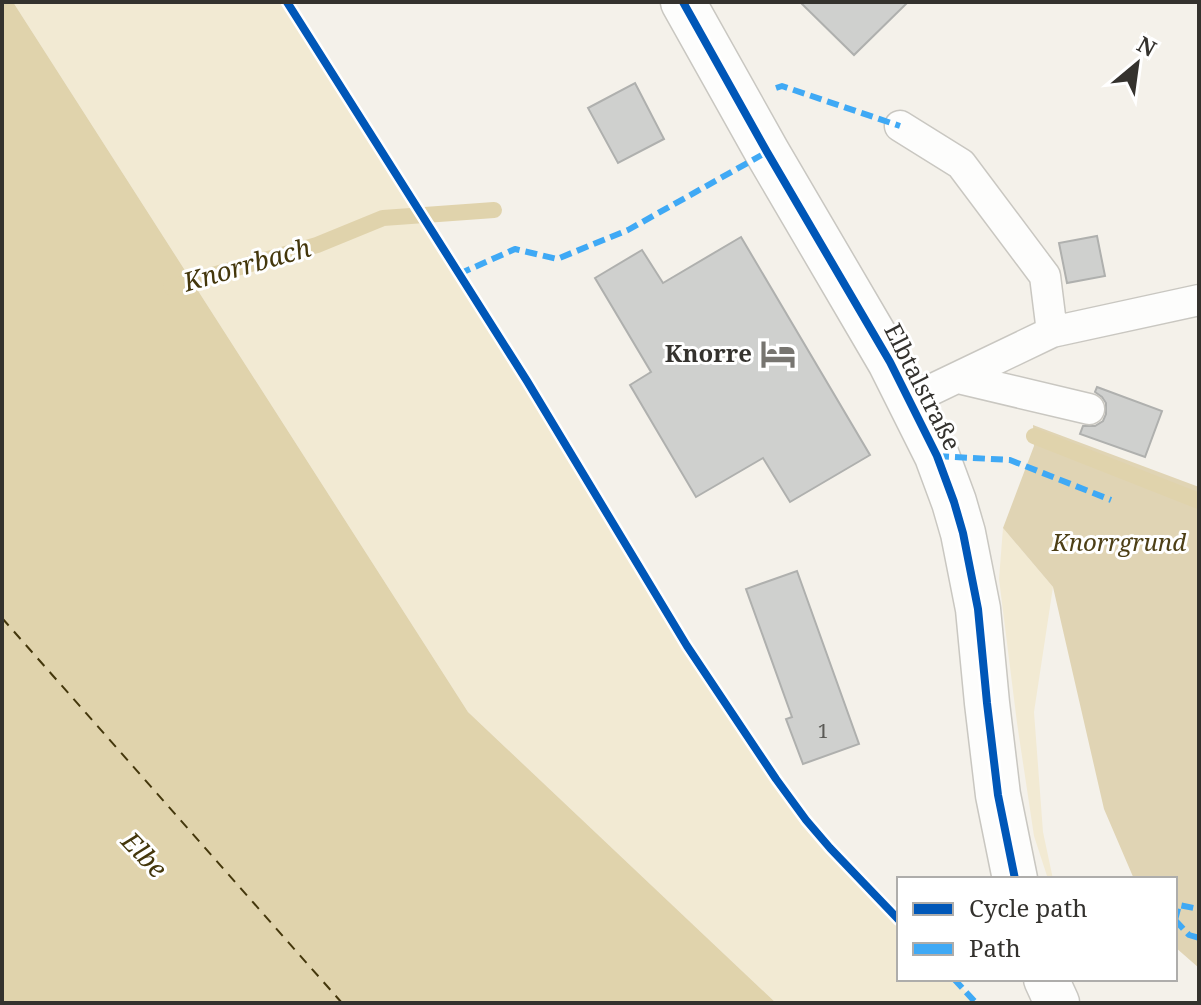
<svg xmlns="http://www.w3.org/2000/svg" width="1201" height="1005" viewBox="0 0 1201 1005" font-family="'Noto Serif',serif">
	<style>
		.green { fill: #f2ead3 }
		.forest { fill: #e0d4b4 }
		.water { fill: #e0d3ac }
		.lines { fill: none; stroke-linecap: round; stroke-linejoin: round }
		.stream { stroke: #e0d3ac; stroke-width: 16 }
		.ferry { stroke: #44370c; stroke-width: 2; stroke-dasharray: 10 8; stroke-linecap: butt }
		.building { fill: #cfd0ce; stroke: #afb0ae; stroke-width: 2 }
		.lane-casing { stroke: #c9c7c1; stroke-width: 33 }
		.secondary-casing { stroke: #c9c7c1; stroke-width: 47 }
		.lane { stroke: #fdfdfc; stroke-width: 30 }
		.secondary { stroke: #fdfdfc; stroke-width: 44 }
		.quiet { stroke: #3fa9f5; stroke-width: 6; stroke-dasharray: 12 6; stroke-linecap: butt }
		.cycleway-casing { stroke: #fff; stroke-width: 13 }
		.cycleway { stroke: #0057b8; stroke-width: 8 }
		.labels { text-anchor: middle; stroke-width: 6; stroke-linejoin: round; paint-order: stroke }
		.number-label { font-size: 20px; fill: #5b5a56 }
		.poi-label { font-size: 24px; font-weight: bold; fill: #34322e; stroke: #fff; text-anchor: end }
		.street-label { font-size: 24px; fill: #34322e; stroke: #fff }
		.park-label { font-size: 24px; font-style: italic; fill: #4d3f16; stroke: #fff }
		.water-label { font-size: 26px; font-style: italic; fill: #44370c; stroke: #fff }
	</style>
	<rect width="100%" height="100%" fill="#f4f1ea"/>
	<!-- green -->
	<path class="green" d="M13,2H287L527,381L687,646L776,779L806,820L830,848L899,920V979H954L976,1003H776L468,712Z
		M1003,528L1053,587L1034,712L1043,832L1053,879H1048L1034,836L1017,723L999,579Z"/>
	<!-- forest -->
	<path class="forest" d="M1033,425L1199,487V968L1175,947V879H1134L1104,809L1053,587L1003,528L1034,446Z"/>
	<!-- water -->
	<path class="water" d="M2,2H13L468,712L776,1003H2Z"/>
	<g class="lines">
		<!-- stream -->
		<path class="stream" d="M171,287L317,245L383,218L494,210
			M1034,436L1199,501"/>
		<!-- ferry -->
		<path class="ferry" d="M2,618L342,1003"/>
	</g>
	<!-- building -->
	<path class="building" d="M800,2H908L854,55Z
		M635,83L664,139L618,163L588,108Z
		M1097,236L1105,276L1067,283L1059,243Z
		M741,237L870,455L790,502L763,458L696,497L630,385L651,372L595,278L642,250L663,283Z
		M1097,387L1162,411L1145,457L1080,434L1083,426H1095L1103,421L1106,414V403L1102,397L1095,392Z
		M797,571L859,744L803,764L786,719L792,717L746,589Z"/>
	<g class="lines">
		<!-- lane casing -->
		<g class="lane-casing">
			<path id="lane" d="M900,126L961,164L1045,276L1052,332
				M958,378L1089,409
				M908,401L1052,332L1199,300"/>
		</g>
		<!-- secondary casing -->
		<g class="secondary-casing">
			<path id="secondary" d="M683,2L767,152L890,362L937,456L954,502L963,533L978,609L987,703L998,795L1015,879
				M1046,979L1057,1003"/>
		</g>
		<!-- lane -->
		<use href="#lane" class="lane"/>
		<!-- secondary -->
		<use href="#secondary" class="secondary"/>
		<!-- quiet -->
		<path class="quiet" d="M776,88L782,86L900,126
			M459,274L515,249L557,259L628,230L767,152
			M937,456L1010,460L1111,500
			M1175,920L1179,905L1199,909
			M1175,920L1189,935L1199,938
			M954,979L976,1003"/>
		<!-- cycleway casing -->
		<g class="cycleway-casing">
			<path id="cycleway" d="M287,2L527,381L687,646L776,779L806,820L830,848L899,920
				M683,2L767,152L890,362L937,456L954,502L963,533L978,609L987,703L998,795L1015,879"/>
		</g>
		<!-- cycleway -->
		<use href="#cycleway" class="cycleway"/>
	</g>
	<!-- icons -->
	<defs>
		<g id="hotel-bare" transform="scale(2.76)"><path d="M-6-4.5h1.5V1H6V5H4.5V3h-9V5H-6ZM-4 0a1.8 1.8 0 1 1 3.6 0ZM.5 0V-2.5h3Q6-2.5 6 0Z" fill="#777570" stroke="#fff" stroke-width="2.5" paint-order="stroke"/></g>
	</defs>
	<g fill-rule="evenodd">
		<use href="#hotel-bare" x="778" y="354"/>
	</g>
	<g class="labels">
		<!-- number labels -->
		<g class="number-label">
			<text x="823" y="738">1</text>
		</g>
		<!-- poi labels -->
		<g class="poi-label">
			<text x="752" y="362">Knorre</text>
		</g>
		<!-- street labels -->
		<g class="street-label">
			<text transform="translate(922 387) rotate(63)" y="8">Elbtalstraße</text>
		</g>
		<!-- park labels -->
		<g class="park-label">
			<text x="1119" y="551">Knorrgrund</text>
		</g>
		<!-- water labels -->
		<g class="water-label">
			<text transform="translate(247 265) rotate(-16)" y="9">Knorrbach</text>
			<text transform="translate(144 855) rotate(46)" y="9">Elbe</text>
		</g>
	</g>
	<!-- border -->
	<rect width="1201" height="1005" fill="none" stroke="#34322e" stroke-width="8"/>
	<!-- legend -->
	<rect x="897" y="877" width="280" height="104" fill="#ffffff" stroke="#aeadab" stroke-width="2"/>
	<rect x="913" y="903" width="40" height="12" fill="#0057b8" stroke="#aeadab" stroke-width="2"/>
	<text x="969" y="917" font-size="24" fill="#34322e">Cycle path</text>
	<rect x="913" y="943" width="40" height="12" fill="#3fa9f5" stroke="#aeadab" stroke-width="2"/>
	<text x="969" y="957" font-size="24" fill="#34322e">Path</text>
	<!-- north arrow -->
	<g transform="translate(1137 64) rotate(29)" stroke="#ffffff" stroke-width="6" paint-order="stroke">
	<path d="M0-6L14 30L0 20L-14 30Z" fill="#34322e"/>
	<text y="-12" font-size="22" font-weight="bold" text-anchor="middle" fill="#34322e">N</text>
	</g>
</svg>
